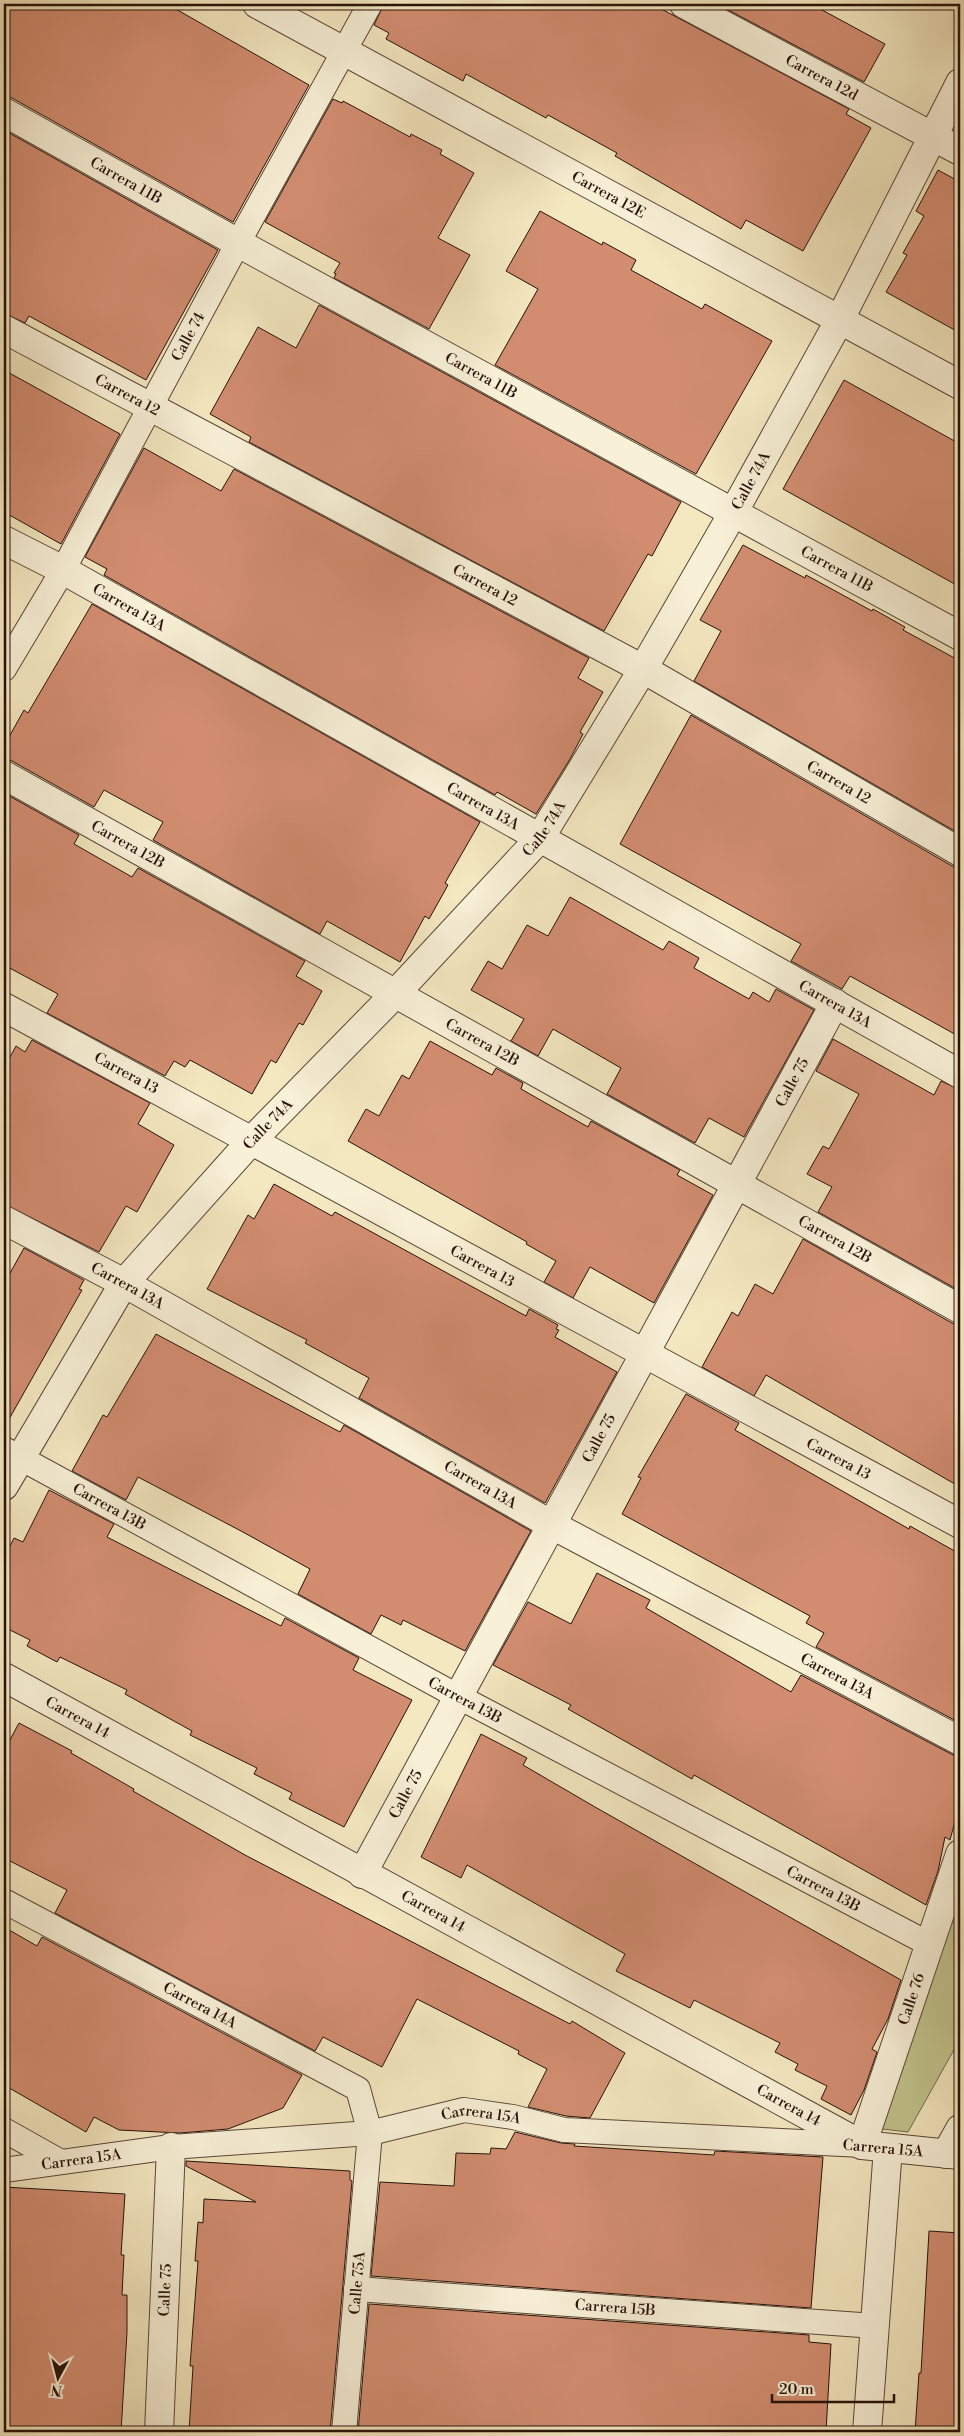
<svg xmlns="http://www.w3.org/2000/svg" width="964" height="2436" viewBox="0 0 964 2436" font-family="'Libre Bodoni',serif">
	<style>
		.green { fill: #c2c48e; stroke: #746a4c }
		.building { fill: #d28d71; stroke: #27110a }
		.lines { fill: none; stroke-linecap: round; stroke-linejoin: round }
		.service-casing { stroke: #5a4738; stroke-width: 26 }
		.minor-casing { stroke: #5a4738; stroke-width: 30 }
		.service { stroke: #f8f0d7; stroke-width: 24 }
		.minor { stroke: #f8f0d7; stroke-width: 28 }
		.labels { text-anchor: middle; stroke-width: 4; stroke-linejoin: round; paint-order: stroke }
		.street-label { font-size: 15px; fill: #27110a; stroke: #f8f0d7 }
	</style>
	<rect width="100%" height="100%" fill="#f4e8c1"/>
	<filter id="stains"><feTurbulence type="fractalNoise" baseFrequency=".004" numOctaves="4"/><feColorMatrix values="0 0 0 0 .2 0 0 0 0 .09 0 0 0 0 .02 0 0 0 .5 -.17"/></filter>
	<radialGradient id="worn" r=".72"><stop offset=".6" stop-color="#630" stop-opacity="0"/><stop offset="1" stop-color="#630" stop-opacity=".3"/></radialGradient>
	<!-- green -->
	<path class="green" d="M960,1877V2039L908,2132L874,2128Z"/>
	<!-- building -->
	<path class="building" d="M4,4H167L309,85L233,222L12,98L4,96Z
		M384,4H652L849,109L846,114L871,128L803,251L746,220L741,229L615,156L617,153L548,115L546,118L466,74L463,81L386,39L389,33L374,25Z
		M717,4H811L885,44L864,82Z
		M333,99L342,103L343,101L410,137L411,134L442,150L440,154L474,173L438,238L470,255L429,329L334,278L336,274L334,273L340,263L265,222Z
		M4,130L218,250L146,380L29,316L25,323L4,313Z
		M938,170L960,182V333L886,292L907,255L903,253L924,216L916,211Z
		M540,211L602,245L603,242L636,260L631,270L702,309L705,304L772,341L696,474L495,365L538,289L506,271Z
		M319,305L681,502L652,556L648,554L604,631L249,442L251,437L210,414L258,327L296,348Z
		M4,370L120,434L61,544L4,512Z
		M844,380L960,444V587L783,489Z
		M144,448L221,491L234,469L589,658L578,678L603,692L580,732L583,734L570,759L536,814L497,792L495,795L104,575L107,569L85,557Z
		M743,545L805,578L806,575L872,611L873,609L905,627L903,630L960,661V834L694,681L721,631L700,620Z
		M92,604L480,822L445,883L448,885L429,919L425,916L400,962L327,921L320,934L153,840L163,822L104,790L94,807L12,761L4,759V746L24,710L28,713Z
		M691,715L952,866L960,868V1037L850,976L842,989L791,961L801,944L620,844Z
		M4,793L79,835L74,844L132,877L138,868L305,961L296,976L322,991L303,1025L299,1023L276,1063L271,1060L252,1094L190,1060L185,1067L174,1061L165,1076L47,1013L58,994L4,965Z
		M570,897L663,950L669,941L699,958L694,968L749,999L753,992L769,1002L776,989L814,1010L744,1137L709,1118L695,1143L607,1094L621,1068L553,1029L538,1056L511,1041L524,1019L471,990L488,961L502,969L527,925L548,936Z
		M833,1039L934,1095L941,1081L960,1090V1291L818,1212L832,1187L807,1174L823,1146L829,1149L859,1094L816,1071Z
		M32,1040L150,1103L138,1124L174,1145L137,1212L126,1206L99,1252L4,1204V1068L16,1046L25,1052Z
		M430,1041L492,1075L496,1068L523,1083L521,1089L588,1127L591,1121L680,1170L677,1175L713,1195L654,1303L590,1267L573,1298L544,1282L556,1261L526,1244L527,1242L348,1141L366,1109L379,1116L402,1075L409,1079Z
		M274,1184L332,1216L335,1212L526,1316L529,1309L558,1325L556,1329L559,1330L555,1337L617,1372L545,1503L359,1398L369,1378L305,1343L307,1340L207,1289L248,1215L254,1219Z
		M803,1239L952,1323L960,1325V1487L766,1375L754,1396L702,1367L732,1312L738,1316L755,1284L773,1294Z
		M24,1248L84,1280L79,1289L82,1290L4,1428V1284Z
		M156,1334L340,1432L344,1425L531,1531L465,1651L403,1620L401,1625L381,1615L371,1634L298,1594L310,1569L241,1531L138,1477L126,1500L72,1471L103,1415L107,1417Z
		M686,1394L739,1423L735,1430L909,1529L910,1526L960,1554V1723L816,1647L824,1633L806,1623L810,1616L622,1514L641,1478L638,1477Z
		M49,1490L114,1524L107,1537L281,1626L285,1618L359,1658L353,1670L412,1700L344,1827L289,1799L292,1793L254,1774L257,1768L190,1735L192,1731L125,1694L127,1690L60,1657L57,1662L27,1646L30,1640L4,1627V1558L14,1538L23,1542Z
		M597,1573L650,1600L646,1608L791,1692L801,1675L953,1755L960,1757V1803L950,1840L945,1837L938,1871L926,1905L694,1775L692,1779L568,1709L571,1705L493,1665L528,1602L571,1624Z
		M19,1723L72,1751L71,1753L134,1789L133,1791L245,1855L570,2024L572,2021L625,2053L590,2118L566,2116L528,2107L547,2069L518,2054L519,2051L417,1999L382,2067L323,2037L315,2051L55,1913L67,1890L4,1858V1751Z
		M481,1734L527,1758L523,1765L595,1807L901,1980L888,2019L872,2049L877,2052L864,2090L851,2115L821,2099L827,2086L795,2070L798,2064L775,2052L780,2043L694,2000L690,2008L616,1971L625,1954L467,1865L461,1878L421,1857Z
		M4,1927L37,1946L42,1937L302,2075L283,2108L228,2129L180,2133L119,2130L94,2117L86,2132L4,2085Z
		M515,2132L561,2143L575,2144L574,2146L714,2155L715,2151L823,2157L811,2308L371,2276L380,2182L454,2186L456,2153L490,2154L491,2148L506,2149Z
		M186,2161L350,2171V2180L352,2181L330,2432H189L193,2366H190L198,2261H195L198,2222L203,2223L204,2199L256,2202L186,2166Z
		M4,2187L125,2194L121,2255H124L122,2295H127V2332L121,2432H4Z
		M929,2231L960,2233V2432H915L919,2373H921Z
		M369,2304L809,2335V2342L831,2344L826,2432H358Z"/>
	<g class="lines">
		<!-- service casing -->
		<g class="service-casing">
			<g id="service">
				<path id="s1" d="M4,669L63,570L238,243L370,4"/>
				<path id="s2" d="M4,1449L459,1697L929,1944"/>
				<path id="s3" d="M4,1901L358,2089L370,2133L344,2432"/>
				<path d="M4,2130L61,2162"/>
				<path id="s4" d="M4,2170L171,2147L370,2133L464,2110L513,2117L564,2130L862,2145"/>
				<path id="s5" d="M356,2289L875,2326"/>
			</g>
		</g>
		<!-- minor casing -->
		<g class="minor-casing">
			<g id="minor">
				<path id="s6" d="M257,4L960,385"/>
				<path id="s7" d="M684,4L960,151"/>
				<path id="s8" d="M4,112L238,243L960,636"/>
				<path id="s9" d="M4,329L643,669L960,852"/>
				<path id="s10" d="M4,540L63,570L960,1074"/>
				<path id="s11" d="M4,775L960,1309"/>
				<path id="s12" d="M4,1007C323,1178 640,1353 960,1524"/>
				<path id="s13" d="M4,1220L124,1283L552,1525L960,1741"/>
				<path id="s14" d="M4,1486L124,1283L252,1140L395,994L540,838L643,669L733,513L839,321L960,83"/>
				<path id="s15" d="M4,1677L862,2145L960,2155"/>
				<path id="s16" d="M362,1874L835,1003"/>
				<path id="s17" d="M862,2145L960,1854"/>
				<path d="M946,2154L960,2129"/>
				<path id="s18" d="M159,2432L171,2147"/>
				<path d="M867,2432L888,2148"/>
			</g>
		</g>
		<!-- service -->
		<use href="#service" class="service"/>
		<!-- minor -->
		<use href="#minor" class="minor"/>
	</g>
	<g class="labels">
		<!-- street labels -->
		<g class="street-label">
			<text dy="5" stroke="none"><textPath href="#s7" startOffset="156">Carrera 12d</textPath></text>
			<text dy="5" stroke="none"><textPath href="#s8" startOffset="140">Carrera 11B</textPath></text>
			<text dy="5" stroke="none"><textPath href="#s6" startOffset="400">Carrera 12E</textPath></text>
			<text dy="5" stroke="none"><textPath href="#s1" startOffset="380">Calle 74</textPath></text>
			<text dy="5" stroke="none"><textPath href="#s8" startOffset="545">Carrera 11B</textPath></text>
			<text dy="5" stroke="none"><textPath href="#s9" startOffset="140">Carrera 12</textPath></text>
			<text dy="5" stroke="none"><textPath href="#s14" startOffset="1260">Calle 74A</textPath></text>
			<text dy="5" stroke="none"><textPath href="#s8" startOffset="950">Carrera 11B</textPath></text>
			<text dy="5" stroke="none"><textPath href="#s9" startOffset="545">Carrera 12</textPath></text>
			<text dy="5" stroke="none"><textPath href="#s10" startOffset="142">Carrera 13A</textPath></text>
			<text dy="5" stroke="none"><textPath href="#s9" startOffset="950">Carrera 12</textPath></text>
			<text dy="5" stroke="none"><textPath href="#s10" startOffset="548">Carrera 13A</textPath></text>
			<text dy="5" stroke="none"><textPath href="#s14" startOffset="855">Calle 74A</textPath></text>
			<text dy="5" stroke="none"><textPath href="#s11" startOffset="142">Carrera 12B</textPath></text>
			<text dy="5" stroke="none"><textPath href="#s10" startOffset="952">Carrera 13A</textPath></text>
			<text dy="5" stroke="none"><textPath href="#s11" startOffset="548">Carrera 12B</textPath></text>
			<text dy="5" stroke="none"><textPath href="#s12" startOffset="139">Carrera 13</textPath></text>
			<text dy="5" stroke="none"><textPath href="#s16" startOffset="901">Calle 75</textPath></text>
			<text dy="5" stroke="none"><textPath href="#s14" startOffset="450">Calle 74A</textPath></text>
			<text dy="5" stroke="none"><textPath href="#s11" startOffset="952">Carrera 12B</textPath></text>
			<text dy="5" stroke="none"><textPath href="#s12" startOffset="544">Carrera 13</textPath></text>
			<text dy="5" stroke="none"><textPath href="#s13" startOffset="140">Carrera 13A</textPath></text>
			<text dy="5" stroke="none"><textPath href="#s16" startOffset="496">Calle 75</textPath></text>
			<text dy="5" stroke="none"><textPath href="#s12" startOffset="949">Carrera 13</textPath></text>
			<text dy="5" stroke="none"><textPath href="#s13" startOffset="545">Carrera 13A</textPath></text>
			<text dy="5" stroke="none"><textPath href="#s2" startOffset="120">Carrera 13B</textPath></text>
			<text dy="5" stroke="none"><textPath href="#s13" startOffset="950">Carrera 13A</textPath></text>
			<text dy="5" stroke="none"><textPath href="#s2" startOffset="525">Carrera 13B</textPath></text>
			<text dy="5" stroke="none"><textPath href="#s15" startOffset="84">Carrera 14</textPath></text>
			<text dy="5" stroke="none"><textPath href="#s16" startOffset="91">Calle 75</textPath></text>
			<text dy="5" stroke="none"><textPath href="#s2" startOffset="930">Carrera 13B</textPath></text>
			<text dy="5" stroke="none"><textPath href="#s15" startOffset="489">Carrera 14</textPath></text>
			<text dy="5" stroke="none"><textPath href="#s17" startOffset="154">Calle 76</textPath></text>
			<text dy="5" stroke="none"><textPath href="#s3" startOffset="222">Carrera 14A</textPath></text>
			<text dy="5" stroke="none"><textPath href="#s15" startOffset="894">Carrera 14</textPath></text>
			<text dy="5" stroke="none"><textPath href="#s4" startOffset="482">Carrera 15A</textPath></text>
			<text transform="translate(883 2148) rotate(5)" y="5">Carrera 15A</text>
			<text dy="5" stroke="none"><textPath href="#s4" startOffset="78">Carrera 15A</textPath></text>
			<text transform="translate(357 2283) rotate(-85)" y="5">Calle 75A</text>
			<text dy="5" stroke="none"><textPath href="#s18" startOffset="142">Calle 75</textPath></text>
			<text dy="5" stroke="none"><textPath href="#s5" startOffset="260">Carrera 15B</textPath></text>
		</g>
	</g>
	<!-- margin -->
	<rect width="964" height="2436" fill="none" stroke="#f4e8c1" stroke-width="20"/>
	<rect x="5" y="5" width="954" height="2426" fill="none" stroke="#27110a" stroke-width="2.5"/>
	<rect x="10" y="10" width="944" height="2416" fill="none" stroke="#27110a"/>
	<!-- north arrow -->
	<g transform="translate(58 2378) rotate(187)" stroke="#f8f0d7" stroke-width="4" paint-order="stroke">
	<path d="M0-4L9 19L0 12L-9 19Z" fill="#27110a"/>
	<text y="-8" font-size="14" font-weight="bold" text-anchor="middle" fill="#27110a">N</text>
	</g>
	<!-- scale -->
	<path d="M772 2394v8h122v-8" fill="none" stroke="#27110a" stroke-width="2.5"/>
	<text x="779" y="2394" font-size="15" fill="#27110a" stroke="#f8f0d7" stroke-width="4" paint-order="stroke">20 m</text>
	<rect width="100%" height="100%" filter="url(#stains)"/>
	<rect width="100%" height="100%" fill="url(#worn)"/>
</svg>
